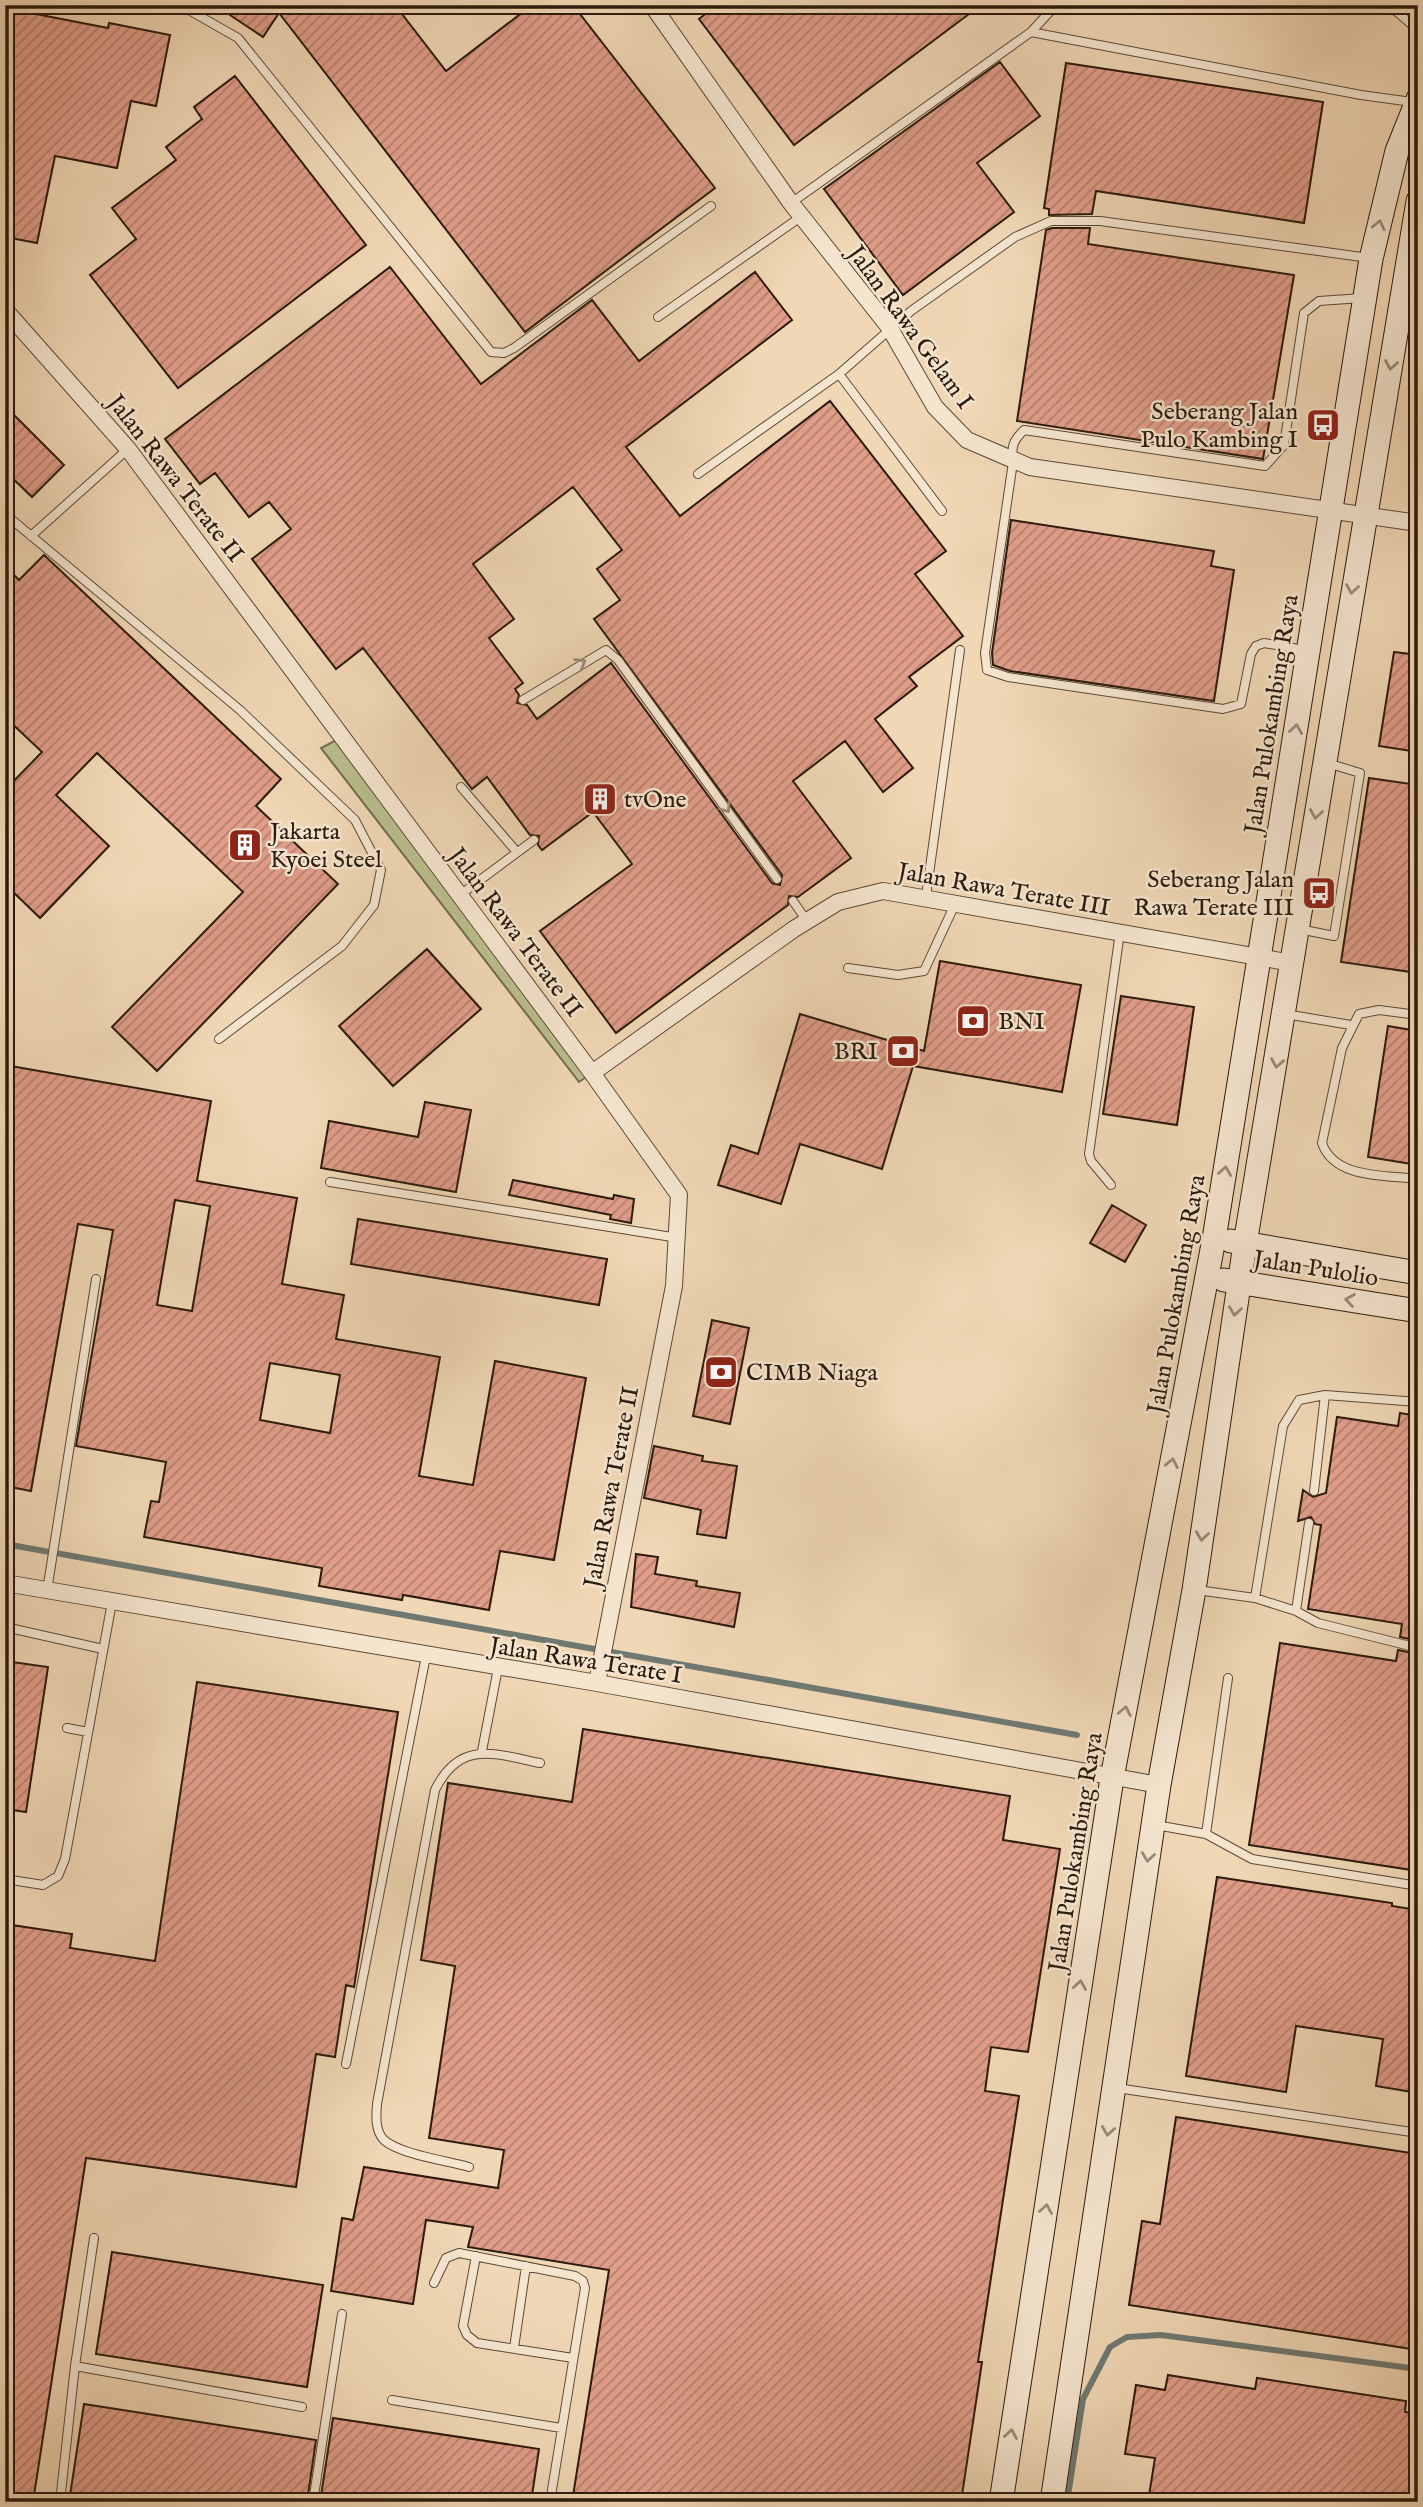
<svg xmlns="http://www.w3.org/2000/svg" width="1423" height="2507" viewBox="0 0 1423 2507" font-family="'IM FELL English',serif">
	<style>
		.grass { fill: #babe8d; stroke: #726c4d; stroke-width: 2 }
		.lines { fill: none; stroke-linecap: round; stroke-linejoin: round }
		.stream { stroke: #6f7972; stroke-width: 6 }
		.building { fill: url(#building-hatch); stroke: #2b1a0d; stroke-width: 2; fill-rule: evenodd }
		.lane-casing { stroke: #5c4937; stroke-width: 10 }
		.street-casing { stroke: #5c4937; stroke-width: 18 }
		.secondary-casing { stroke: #2b1a0d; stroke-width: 25 }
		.lane { stroke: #f5e5cf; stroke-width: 8 }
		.street { stroke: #f5e5cf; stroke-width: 16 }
		.secondary { stroke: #f5e5cf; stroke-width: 23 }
		.oneway { stroke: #9a8a78 }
		.labels { text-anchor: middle; stroke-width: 5; stroke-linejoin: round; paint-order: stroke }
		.street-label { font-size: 24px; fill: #2b1a0d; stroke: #f5e5cf }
		.poi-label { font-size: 24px; fill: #2b1a0d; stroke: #f5e5cf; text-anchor: start }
	</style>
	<defs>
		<pattern id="building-hatch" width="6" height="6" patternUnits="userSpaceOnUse" patternTransform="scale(1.75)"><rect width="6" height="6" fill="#e09d89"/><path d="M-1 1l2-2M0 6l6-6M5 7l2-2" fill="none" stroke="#b67f6e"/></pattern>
	</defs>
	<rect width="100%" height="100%" fill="#f0d7b5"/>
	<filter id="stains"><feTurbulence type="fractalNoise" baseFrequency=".00286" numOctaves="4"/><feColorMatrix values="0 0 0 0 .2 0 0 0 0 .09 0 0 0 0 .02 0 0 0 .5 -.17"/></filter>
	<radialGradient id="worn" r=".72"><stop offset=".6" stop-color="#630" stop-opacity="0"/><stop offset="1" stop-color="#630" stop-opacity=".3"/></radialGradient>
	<!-- grass -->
	<path class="grass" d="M342,737L592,1073L579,1082L321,748Z"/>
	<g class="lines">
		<!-- stream -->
		<path class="stream" d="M5,1544L1077,1735
			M1067,2502L1083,2399L1110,2347L1127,2337L1161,2335L1418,2369"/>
	</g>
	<!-- building -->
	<path class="building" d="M215,5H395L446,71L532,5H573L715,188L525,332L279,13L263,37Z
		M717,5H981L794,145L699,19Z
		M5,8L108,28L109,23L170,35L156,106L131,101L117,168L55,156L37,243L5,237Z
		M1000,62L1040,116L977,163L1014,212L903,295L824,189Z
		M1066,63L1323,102L1304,223L1096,191L1092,214L1049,215V209L1044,208Z
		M235,76L366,245L178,388L90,275L136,239L112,208L176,160L166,147L202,119L194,107Z
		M1052,228H1090L1088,244L1294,275L1263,459L1017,421L1046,230Z
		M390,267L481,384L592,300L639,361L755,272L792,320L626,447L680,516L830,401L946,551L915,574L963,636L909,677L917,686L875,719L913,768L883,792L845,741L793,781L851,858L798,897L789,896L788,905L616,1033L540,931L632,864L593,812L542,850L538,845L539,836L530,835L487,777L472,789L363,648L336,669L252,559L291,529L269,502L249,517L215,473L200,484L165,439ZM573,487L622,550L597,569L620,600L594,619L782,875L780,885L772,883L611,663L537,719L527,705L517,703L519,695L515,689L523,683L489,638L514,619L473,564Z
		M5,406L64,465L32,497L5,471Z
		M1011,520L1214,551L1211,566L1234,570L1214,701L1010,671L993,665L992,653Z
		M44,555L281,779L256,806L338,884L157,1071L112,1027L243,892L97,753L56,795L109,846L40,918L5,884V790L42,752L5,717V566L19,580Z
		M1394,652L1418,655V752L1379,746Z
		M1369,778L1418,785V973L1341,962Z
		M427,949L481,1009L393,1086L339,1026Z
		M940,961L1081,985L1062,1092L913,1066L882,1169L800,1144L781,1204L718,1185L731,1145L758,1154L800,1014L924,1051Z
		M1121,996L1194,1007L1177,1125L1103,1114Z
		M1388,1026L1418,1031V1165L1368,1157Z
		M5,1065L211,1101L197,1181L297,1198L282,1284L344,1295L336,1339L440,1357L419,1476L473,1485L495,1361L586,1378L554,1560L500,1551L489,1610L403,1595L402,1600L319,1586L322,1568L144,1537L151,1501L159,1502L166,1462L76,1446L113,1230L78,1224L31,1491L5,1486ZM175,1200L210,1206L192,1311L157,1305ZM270,1363L340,1375L330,1433L260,1420Z
		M425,1102L471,1110L456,1192L321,1168L329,1121L418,1137Z
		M513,1180L613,1199L614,1195L634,1199L631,1223L610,1219L611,1215L509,1195Z
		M1112,1205L1146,1225L1125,1262L1090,1243Z
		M358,1219L607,1259L599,1305L351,1264Z
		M712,1320L749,1328L730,1424L693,1416Z
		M1400,1413L1418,1416V1641L1400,1637L1402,1624L1308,1609L1321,1525L1315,1524L1311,1517L1298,1521L1303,1490L1313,1497L1326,1493L1337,1417L1398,1426Z
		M654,1446L703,1456L702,1461L737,1466L726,1538L697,1534L701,1510L644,1498Z
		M636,1554L658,1557L655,1574L697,1581L696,1586L740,1593L734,1627L631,1607Z
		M1280,1643L1396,1661L1398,1650L1418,1654V1871L1249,1845Z
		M5,1661L48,1667L26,1812L5,1809Z
		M197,1682L398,1712L354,1987L346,1985L335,2057L316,2054L296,2187L86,2158L33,2502H5V1924L72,1934L70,1948L155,1961Z
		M583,1729L1010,1796L1003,1840L1060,1849L1028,2052L991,2047L985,2091L1019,2096L978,2362H982L961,2502H572L609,2270L468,2247L473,2227L426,2220L413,2304L331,2291L342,2218L353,2220L364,2167L498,2188L504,2150L429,2138L455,1966L421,1960L448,1783L572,1802Z
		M1217,1877L1392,1903V1906L1418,1910V2093L1376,2086L1383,2039L1296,2026L1286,2092L1186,2076Z
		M1176,2117L1418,2154V2350L1129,2305L1142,2221L1160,2224Z
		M112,2252L323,2285L307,2387L96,2354Z
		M1168,2375L1255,2389L1257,2378L1406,2401L1405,2412L1418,2414V2498L1404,2495L1403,2502H1148L1155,2458L1125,2454L1136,2385L1165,2390Z
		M84,2404L316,2440L307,2502H69Z
		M333,2418L539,2449L531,2502H320Z"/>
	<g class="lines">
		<!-- lane casing -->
		<g class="lane-casing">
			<path id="lane" d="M180,5L238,38L491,352L504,353L514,348L711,206
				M1389,5L1418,30
				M1031,32L1361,95L1412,102
				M791,203L1031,32L1056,5
				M658,317L802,216
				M839,374L942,511
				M698,474L839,374L911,311L1015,237L1051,221H1100L1369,258
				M5,514L240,710L355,820L381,870L374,905L342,946L219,1039
				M31,536L128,449
				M1305,650L1264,643L1256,646L1251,654L1241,704L1223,709L1008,677L987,670L985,653L1013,462C1011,446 1013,441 1024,430L1265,466L1284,445L1304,313L1319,301L1362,298
				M523,700L606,650L618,660L777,879
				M461,787L516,851
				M460,895L534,840
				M926,896L960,650
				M793,901L807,921
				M1299,929L1334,936L1360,773L1327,763
				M848,968L898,975L924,971L956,902
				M1285,1014L1351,1025
				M1418,1015L1379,1010L1359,1014L1342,1048L1322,1143C1334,1179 1386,1175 1418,1179
				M330,1182L678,1238
				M1111,1185L1091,1161L1089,1154L1120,932
				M1314,1491L1325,1395
				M1197,1590L1255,1598L1283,1426L1299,1400L1325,1395L1418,1402
				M47,1591L96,1279
				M1255,1598L1296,1611L1309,1523
				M1296,1611L1318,1623L1418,1648
				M5,1627L103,1649
				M67,1728L88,1732
				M482,1751L498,1668
				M1156,1825L1206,1834L1228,1678
				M1206,1834L1252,1859L1418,1886
				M5,1879L43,1885L58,1876L65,1859L112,1602
				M346,2064L426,1656
				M1117,2088L1418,2133
				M469,2167C448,2161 399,2154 384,2140C375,2131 376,2116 377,2104L435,1790C460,1739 495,1754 540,1763
				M476,2256L463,2326L467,2335L477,2343L573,2358
				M434,2283L446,2258L459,2253L575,2276L583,2281L585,2288L550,2502
				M514,2348L526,2266
				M75,2366L302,2407
				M392,2400L561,2428
				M1055,2497L1085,2502
				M60,2502L75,2366L94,2238
				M313,2502L342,2314"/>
		</g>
		<!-- street casing -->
		<g class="street-casing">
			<path id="street" d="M652,5L791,203L889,327L935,407L967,440L1030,467L1418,523
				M5,310L128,449L592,1073L679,1195L674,1286L597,1683
				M592,1073L794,929L838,902L883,891L1292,963
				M5,1583L597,1683L1159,1785"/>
		</g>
		<!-- secondary casing -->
		<g class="secondary-casing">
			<path id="secondary" d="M1231,1241L1418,1273
				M1224,1280L1418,1311
				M1001,2502L1112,1778L1214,1239L1371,259L1397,151L1418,99
				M1052,2502L1159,1785L1194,1590L1245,1244L1418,201"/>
		</g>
		<!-- lane -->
		<use href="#lane" class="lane"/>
		<!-- street -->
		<use href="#street" class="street"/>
		<!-- secondary -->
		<use href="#secondary" class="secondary"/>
	</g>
	<!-- one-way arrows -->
	<defs><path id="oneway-chevron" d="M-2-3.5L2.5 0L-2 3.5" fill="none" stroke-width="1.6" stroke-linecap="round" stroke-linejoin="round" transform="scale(1.75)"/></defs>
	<g class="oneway">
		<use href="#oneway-chevron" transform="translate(1379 225) rotate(-77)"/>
		<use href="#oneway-chevron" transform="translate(1391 365) rotate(100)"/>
		<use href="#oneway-chevron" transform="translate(1352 589) rotate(99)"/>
		<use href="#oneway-chevron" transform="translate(581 663) rotate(-32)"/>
		<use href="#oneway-chevron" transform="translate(1296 729) rotate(-81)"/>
		<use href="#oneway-chevron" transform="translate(726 808) rotate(54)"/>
		<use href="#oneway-chevron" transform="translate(1316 814) rotate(99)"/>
		<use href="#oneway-chevron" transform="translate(1277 1063) rotate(100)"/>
		<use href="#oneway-chevron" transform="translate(1225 1171) rotate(-81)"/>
		<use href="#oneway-chevron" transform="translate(1350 1300) rotate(-171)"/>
		<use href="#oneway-chevron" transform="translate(1235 1311) rotate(98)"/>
		<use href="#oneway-chevron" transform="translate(1172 1463) rotate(-79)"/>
		<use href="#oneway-chevron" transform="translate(1202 1536) rotate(98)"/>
		<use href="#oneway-chevron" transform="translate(1125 1711) rotate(-79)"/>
		<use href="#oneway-chevron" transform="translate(1148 1857) rotate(98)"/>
		<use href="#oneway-chevron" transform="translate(1080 1985) rotate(-81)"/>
		<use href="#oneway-chevron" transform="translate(1108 2131) rotate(99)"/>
		<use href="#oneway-chevron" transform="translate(1046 2209) rotate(-81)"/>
		<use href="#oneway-chevron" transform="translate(1011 2434) rotate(-81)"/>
	</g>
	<!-- icons -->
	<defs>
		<g id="bus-square" transform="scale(1.75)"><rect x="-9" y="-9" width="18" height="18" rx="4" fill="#8f2418" stroke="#f5e5cf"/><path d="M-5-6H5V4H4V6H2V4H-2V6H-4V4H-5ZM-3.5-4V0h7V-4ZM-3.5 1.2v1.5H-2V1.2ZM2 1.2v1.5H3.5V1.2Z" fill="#fff"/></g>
		<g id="building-square" transform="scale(1.75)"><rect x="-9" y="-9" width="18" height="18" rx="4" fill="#8f2418" stroke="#f5e5cf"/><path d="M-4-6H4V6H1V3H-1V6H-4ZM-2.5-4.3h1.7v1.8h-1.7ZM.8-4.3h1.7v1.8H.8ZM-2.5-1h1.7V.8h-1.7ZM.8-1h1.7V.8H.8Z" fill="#fff"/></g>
		<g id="bank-square" transform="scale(1.75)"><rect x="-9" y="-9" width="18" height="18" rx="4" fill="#8f2418" stroke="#f5e5cf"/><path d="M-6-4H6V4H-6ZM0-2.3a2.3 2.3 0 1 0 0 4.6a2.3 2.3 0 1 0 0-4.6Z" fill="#fff"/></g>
	</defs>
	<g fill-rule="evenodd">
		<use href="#bus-square" x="1323" y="425"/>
		<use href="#building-square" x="600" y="799"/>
		<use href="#building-square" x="245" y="845"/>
		<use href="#bus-square" x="1319" y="893"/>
		<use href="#bank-square" x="973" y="1021"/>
		<use href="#bank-square" x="903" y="1051"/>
		<use href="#bank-square" x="721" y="1372"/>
	</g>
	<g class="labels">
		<!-- street labels -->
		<g class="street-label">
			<text transform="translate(911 327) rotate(54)" y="8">Jalan Rawa Gelam I</text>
			<text transform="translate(176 478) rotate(52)" y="8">Jalan Rawa Terate II</text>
			<text transform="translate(1271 714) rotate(-81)" y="8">Jalan Pulokambing Raya</text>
			<text transform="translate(1004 889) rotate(10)" y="8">Jalan Rawa Terate III</text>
			<text transform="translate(516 932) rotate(53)" y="8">Jalan Rawa Terate II</text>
			<text transform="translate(1316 1268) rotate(9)" y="8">Jalan Pulolio</text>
			<text transform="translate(1176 1294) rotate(-80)" y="8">Jalan Pulokambing Raya</text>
			<text transform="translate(611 1487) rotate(-79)" y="8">Jalan Rawa Terate II</text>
			<text transform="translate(586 1660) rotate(9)" y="8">Jalan Rawa Terate I</text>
			<text transform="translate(1075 1852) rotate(-81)" y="8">Jalan Pulokambing Raya</text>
		</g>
		<!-- poi labels -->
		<g class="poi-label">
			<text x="1298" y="419" text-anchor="end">Seberang Jalan<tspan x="1298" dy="28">Pulo Kambing I</tspan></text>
			<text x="624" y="807">tvOne</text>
			<text x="270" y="839">Jakarta<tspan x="270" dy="28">Kyoei Steel</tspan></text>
			<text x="1294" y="887" text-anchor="end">Seberang Jalan<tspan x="1294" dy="28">Rawa Terate III</tspan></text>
			<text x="998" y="1029">BNI</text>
			<text x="878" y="1059" text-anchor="end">BRI</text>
			<text x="746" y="1380">CIMB Niaga</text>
		</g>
	</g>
	<!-- margin -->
	<rect width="1423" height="2507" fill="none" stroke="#f0d7b5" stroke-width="28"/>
	<rect x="7" y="7" width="1409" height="2493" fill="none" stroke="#2b1a0d" stroke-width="3.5"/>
	<rect x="14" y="14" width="1395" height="2479" fill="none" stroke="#2b1a0d" stroke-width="2"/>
	<rect width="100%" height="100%" filter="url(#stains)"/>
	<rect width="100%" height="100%" fill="url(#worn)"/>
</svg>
